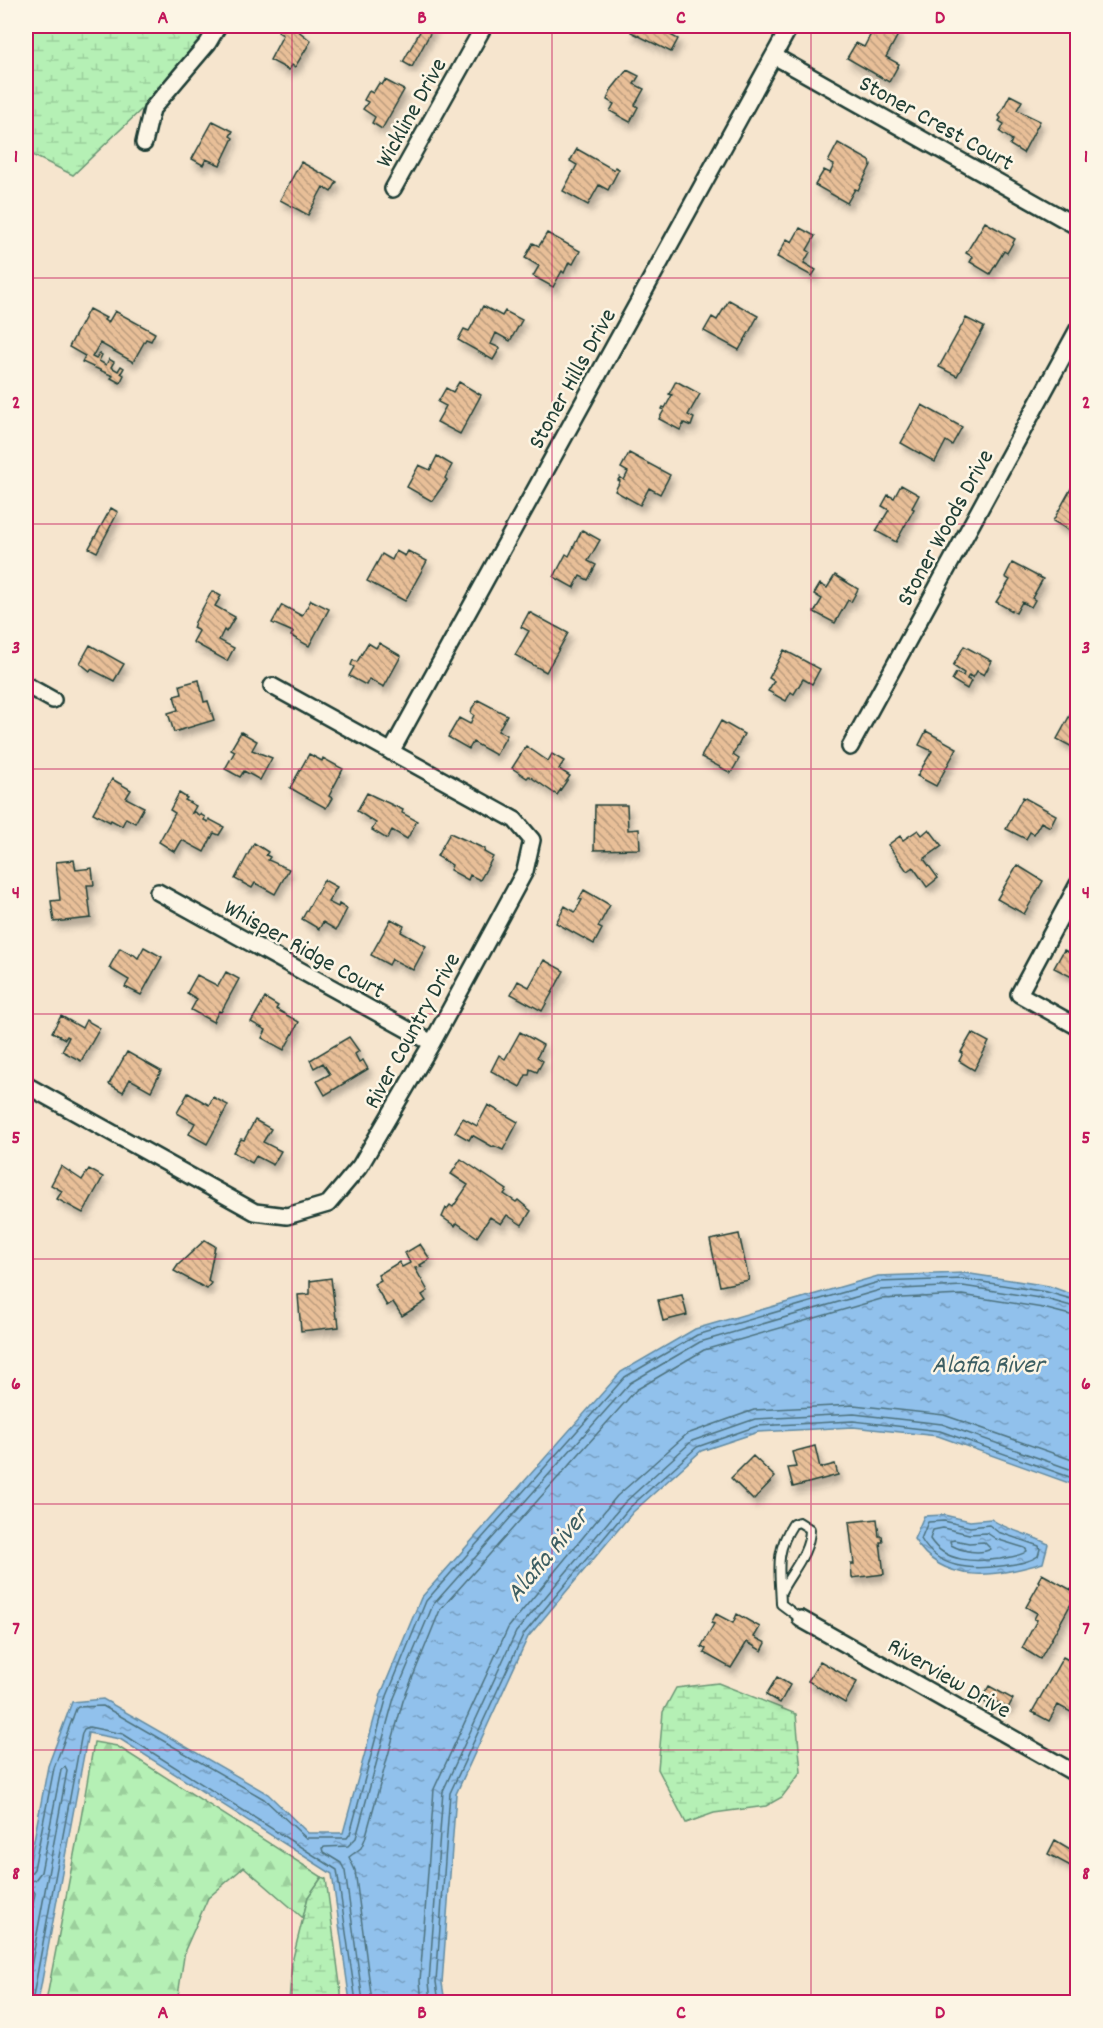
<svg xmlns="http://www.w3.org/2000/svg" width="1103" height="2028" viewBox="0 0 1103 2028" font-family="Dekko,sans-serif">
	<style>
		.forest { fill: url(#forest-firs); stroke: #6a9674; stroke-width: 1.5 }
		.wetland { fill: url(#wetland-marsh); stroke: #6a9674; stroke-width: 1.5 }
		.water { fill: url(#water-ripples); stroke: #638ca2; stroke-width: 1.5 }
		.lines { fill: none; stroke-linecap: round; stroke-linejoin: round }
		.shore { stroke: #4d727e; stroke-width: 1.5 }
		.building { fill: url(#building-back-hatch); stroke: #1f3d34; stroke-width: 1.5; filter: url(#shadow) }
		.lane-casing { stroke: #1f3d34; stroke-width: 12 }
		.street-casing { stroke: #1f3d34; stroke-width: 20 }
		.lane { stroke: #fcf5e5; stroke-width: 8 }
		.street { stroke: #fcf5e5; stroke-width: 15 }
		.grid { fill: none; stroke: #c2185b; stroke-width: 1.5; stroke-opacity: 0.55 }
		.labels { text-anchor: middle; stroke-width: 5; stroke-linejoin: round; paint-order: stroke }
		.street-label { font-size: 24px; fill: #1f3d34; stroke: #fcf5e5 }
		.water-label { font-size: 26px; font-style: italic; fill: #3c5e62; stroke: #fcf5e5 }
		.neatline { fill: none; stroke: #c2185b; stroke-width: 2 }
		.grid-label { font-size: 20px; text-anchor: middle; font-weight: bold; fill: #c2185b }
	</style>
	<defs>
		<pattern id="forest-firs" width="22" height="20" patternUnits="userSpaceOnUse" patternTransform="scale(1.5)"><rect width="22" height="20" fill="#b5f0b5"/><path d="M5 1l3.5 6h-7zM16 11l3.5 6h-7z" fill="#9bcf9c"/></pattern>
		<pattern id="wetland-marsh" width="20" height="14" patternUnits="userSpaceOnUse" patternTransform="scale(1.5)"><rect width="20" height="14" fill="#b5f0b5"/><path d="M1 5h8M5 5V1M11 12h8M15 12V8" fill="none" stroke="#9bcf9c"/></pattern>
		<pattern id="water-ripples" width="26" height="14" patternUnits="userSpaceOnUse" patternTransform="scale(1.5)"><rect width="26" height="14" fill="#91c1ec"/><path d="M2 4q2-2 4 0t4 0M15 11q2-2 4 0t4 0" fill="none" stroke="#769ec0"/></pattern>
		<pattern id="building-back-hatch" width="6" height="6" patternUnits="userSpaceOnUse" patternTransform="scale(1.5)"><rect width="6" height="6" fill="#e8bf98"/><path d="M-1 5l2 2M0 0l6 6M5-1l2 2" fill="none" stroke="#bb9c7d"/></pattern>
		<filter id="shadow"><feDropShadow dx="3.5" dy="6" stdDeviation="3" flood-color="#0004"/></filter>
	</defs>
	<rect width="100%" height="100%" fill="#f6e5ce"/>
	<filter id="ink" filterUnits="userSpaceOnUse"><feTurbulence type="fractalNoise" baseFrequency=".0167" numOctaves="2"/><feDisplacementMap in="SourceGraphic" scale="12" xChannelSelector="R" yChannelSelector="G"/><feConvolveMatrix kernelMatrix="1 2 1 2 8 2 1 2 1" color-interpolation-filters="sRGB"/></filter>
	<g filter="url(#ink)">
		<!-- forest -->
		<path class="forest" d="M94,1742L117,1746L322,1877L308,1897L303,1918L244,1867L208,1898L185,1950L177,2002H46L81,1818Z"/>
		<!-- wetland -->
		<path class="wetland" d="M26,26H208L201,38L143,108L73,175L26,152Z
			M718,1683L796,1714L801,1772L782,1797L766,1806L714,1813L686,1823L658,1769L663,1712L676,1688Z
			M322,1877L326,1879L341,1992V2002H289L292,1962L308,1897Z"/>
		<!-- water -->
		<path class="water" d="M964,1273L1049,1286L1077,1296V1486L938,1436L853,1427L758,1432L701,1451L633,1512L528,1637L456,1794L442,1983L445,2002H350L332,1874L120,1739L88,1733L38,2002H26V1882L48,1766L72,1702L103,1699L268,1794L308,1833H343L381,1694L421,1598L621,1372L695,1329L878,1276Z
			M944,1515L970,1521L991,1519C1008,1531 1030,1534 1048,1544L1043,1563C996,1576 944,1587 914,1539L924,1516Z"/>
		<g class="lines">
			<!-- shore -->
			<path class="shore" d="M944,1521L970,1527L989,1525L998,1532L1039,1546L1040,1549L1038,1556C1028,1563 1014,1564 1001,1566C971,1570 938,1569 921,1539L928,1522Z
				M943,1528L969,1534L987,1533L996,1539L1025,1548L1027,1551C1019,1557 1009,1557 1000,1559C975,1562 945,1563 930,1539L933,1530Z
				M954,1540L969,1543L984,1542L991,1549C979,1555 962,1551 951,1545L950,1541Z
				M26,1874L31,1873L34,1869L54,1768L76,1709L78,1707L103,1706L264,1799L306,1838H347L350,1834L387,1696L426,1601L625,1377L697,1335L879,1282L963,1279L1047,1292L1078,1301
				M26,1882L35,1880L41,1872L61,1770L65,1767L67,1771L26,1994
				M26,1891L33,1890L35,1893L26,1945
				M32,2002L82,1733L84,1729L89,1727L123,1734L337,1870L356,2002
				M363,2002L345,1871L341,1863L323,1852L322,1848L325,1847L348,1846L356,1838L394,1698L433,1605L630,1383L700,1342L880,1290L963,1286L1046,1299L1078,1308
				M372,2002L355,1870L349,1857L361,1848L365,1839L403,1701L440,1610L636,1390L704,1350L881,1299L962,1295L1043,1308L1078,1317
				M422,2002L420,1981L434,1789L508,1628L617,1496L687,1434L754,1410L854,1405L944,1415L1078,1462
				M431,2002L429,1982L443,1791L516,1632L624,1503L692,1441L755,1419L854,1414L942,1424L1078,1472
				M439,2002L436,1982L450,1793L523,1635L629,1508L697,1447L757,1426L853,1421L940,1431L1078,1480"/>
		</g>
		<!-- building -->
		<path class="building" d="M281,26H292L311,41L295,67L292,65L289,70L270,60L283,35L278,32Z
			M423,26H434L412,67L403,62Z
			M635,26H666L663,31L678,39L671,52L631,32Z
			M870,26H886L899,33L886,57L899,64L889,82L847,58L856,43L864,47L873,30L869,27Z
			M627,70L639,76L634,84L644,89L635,105L638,107L630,122L610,111L614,104L607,100L611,90Z
			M385,80L404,90L382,129L372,123L375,117L363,109L368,102L364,100L369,91L373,93L379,83L382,85Z
			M1010,95L1022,101L1017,110L1040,121L1023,153L1010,145L1012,140L1000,132L1004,124L999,121L1001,118L999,116Z
			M213,121L233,131L230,136L233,138L220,165L206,159L203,165L192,159Z
			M838,143L870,161L871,165L858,190L855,189L847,203L815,185L824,170L830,173L834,165L828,162Z
			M577,149L614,170L615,167L619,169L608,190L599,185L588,205L563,191L577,165L570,161Z
			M301,162L337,182L331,192L323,187L308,215L280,200Z
			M985,222L1015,239L1007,253L1004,251L990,274L970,262L973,257L966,253Z
			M800,228L815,236L807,250L810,252L804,263L816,270L812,276L777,257L787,239L792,242Z
			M547,233L580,251L573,264L569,262L564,273L562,271L553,287L533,276L539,266L525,258L533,243L539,246Z
			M729,300L758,316L739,350L704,331L712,317L717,320Z
			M483,306L502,316L505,311L522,320L510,341L496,333L491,344L500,348L493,360L458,340L464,329L469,331Z
			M89,309L106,318L104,320L108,323L115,311L155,333L151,341L146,339L133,362L100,343L92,357L96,359L99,353L102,355L99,361L106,365L109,359L114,362L111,367L118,371L121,366L124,368L121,373L124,375L120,383L111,378L113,376L82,362L85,356L69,347Z
			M966,318L984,327L957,376L939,367Z
			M676,381L700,394L688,415L694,418L691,426L684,423L680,430L659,419L664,410L662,409L663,407L665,408L672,395L669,394Z
			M459,382L481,395L460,434L437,422L446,406L438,402L446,388L453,392Z
			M922,405L962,427L952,445L946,441L935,462L901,443Z
			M629,453L670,475L660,494L649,488L640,505L615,491L620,481L618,480L620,477L624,480L628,472L621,468Z
			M437,456L452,465L445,478L447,480L432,501L407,487L419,465L430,470Z
			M1078,476V518L1070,531L1053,521Z
			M901,485L919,495L912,508L914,509L896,542L876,531L889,510L882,506L888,495L894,498Z
			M111,508L118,512L97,552L89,548Z
			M582,530L600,540L588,561L596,565L588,580L580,576L574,588L554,577L566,554L569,556Z
			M396,551L405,556L408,551L427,561L405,601L367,581L382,554L392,560Z
			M1012,563L1043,579L1032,598L1035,600L1031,607L1022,602L1016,613L996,602L1010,580L1005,577Z
			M835,575L858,589L851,602L848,600L835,623L814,612L822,599L814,594L820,584L827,588Z
			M212,591L221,596L215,606L235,617L226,632L224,630L219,640L234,648L227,661L193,642L199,631L193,628L195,622Z
			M311,600L329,609L309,646L291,636L293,632L272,623L282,605L302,616Z
			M529,612L568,633L546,672L515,655L529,631L521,627Z
			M368,643L376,648L379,643L401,656L384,687L369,679L366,685L349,676L354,667L351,665L353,660L357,662Z
			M90,645L124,664L114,681L91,669L90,671L80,663Z
			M964,646L992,661L984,675L977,671L973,678L969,675L967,679L971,681L967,689L952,680L956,673L963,676L964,673L953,666Z
			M784,650L820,669L812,684L803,679L794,694L791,692L786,701L768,691L774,681L769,678Z
			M199,680L204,702L208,701L214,720L174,732L168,713L178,710L174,696L182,694L180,685Z
			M478,700L507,715L498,731L507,735L496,755L473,742L469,749L448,737L459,718L470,724L474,715L471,713L472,708Z
			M1075,706L1078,708V750L1057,739Z
			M721,721L744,734L733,755L739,759L731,773L701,757Z
			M926,731L957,748L936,786L917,776L932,751L919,745Z
			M241,732L257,741L252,750L272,758L260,780L244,771L240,777L225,769L235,751L231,749Z
			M526,746L548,761L552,754L564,761L559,769L570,776L557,795L529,776L527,778L512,768Z
			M309,754L322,761L323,758L343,769L329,796L332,798L326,808L290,788Z
			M112,779L131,790L126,798L144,807L135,823L126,818L122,826L111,820L110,822L93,813Z
			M179,793L187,798L185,800L196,806L192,813L194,812L199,815V817L200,814L205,817L204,820L208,822L209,819L224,827L219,835L214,833L204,852L182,840L175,852L159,842L175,813L170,810Z
			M367,793L403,810L402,813L417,821L407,839L392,830L387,839L372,830L376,823L357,811Z
			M1023,797L1056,815L1050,827L1041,822L1034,834L1030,832L1026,839L1006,829Z
			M595,805H627L628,830L639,829L640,849L594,850Z
			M929,829L942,846L924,859L938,878L927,887L913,867L907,871L888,845L900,836L903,840L918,830L922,835Z
			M450,833L485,849L484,852L493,857L480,880L470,875L468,880L450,870L452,865L437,856Z
			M254,843L268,852L266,855L270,857L268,860L289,869L275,894L255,883L252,888L235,879Z
			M74,860L76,870L92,868L94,885H87L91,918L54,922L51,901L60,900L56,862Z
			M1017,865L1043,881L1024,914L997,899Z
			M324,880L337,887L328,902L338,907L339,904L347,909L336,930L323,922L319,929L302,919Z
			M584,890L610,905L598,927L602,929L594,944L556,923L565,906L575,912L582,900L579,899Z
			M391,919L404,926L401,932L426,946L413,970L392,959L389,965L371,955Z
			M144,947L162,957L141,995L125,987L129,980L109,968L120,948L132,955L133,954L138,958Z
			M1064,950L1078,957V980L1054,968Z
			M544,960L564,971L542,1011L511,994L518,981L529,987Z
			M226,972L239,979L221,1012L219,1011L213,1022L191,1010L197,999L187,993L197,975L218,986Z
			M265,998L278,1006L276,1009L299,1022L284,1050L262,1038L266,1030L251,1022Z
			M61,1016L82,1028L86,1020L100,1028L81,1061L62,1051L69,1037L67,1036L65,1039L52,1032Z
			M520,1032L543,1045L537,1057L543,1061L537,1072L530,1069L529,1075H526L520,1087L491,1071L499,1055L505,1059Z
			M972,1033L989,1042L974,1070L959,1061L963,1053L961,1052Z
			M349,1037L359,1051L355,1054L359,1062L363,1060L368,1069L325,1095L317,1081L330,1074L323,1063L314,1068L310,1060Z
			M127,1052L161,1071L151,1091L130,1079L123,1092L109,1084Z
			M188,1093L209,1105L213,1097L228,1105L207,1144L189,1134L195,1123L177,1113Z
			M488,1105L518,1122L503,1150L494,1146L493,1147L472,1135L469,1140L455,1132L463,1118L477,1126Z
			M255,1120L271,1129L263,1142L281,1151L273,1165L256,1156L252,1163L233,1152L241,1139L244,1140Z
			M461,1159L507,1190L504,1194L516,1202L518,1200L531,1211L522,1225L507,1215L501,1224L490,1217L477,1237L457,1223L455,1226L442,1217L446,1208L447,1209L450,1205L453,1207L468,1185L451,1174Z
			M61,1166L82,1180L89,1169L103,1177L83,1213L57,1199L62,1191L51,1185Z
			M739,1234L749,1280L720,1286L710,1240Z
			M205,1240L215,1246L208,1281L211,1283L207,1289L174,1271L178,1265Z
			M420,1244L430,1259L420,1265L422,1267L415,1268L428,1291L422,1295L426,1301L402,1316L393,1302L387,1306L374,1284L381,1280L378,1275L399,1262L402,1267L410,1263L405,1253Z
			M331,1278L336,1318H338L339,1327L301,1331L298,1295L310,1294V1281Z
			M682,1295L687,1315L663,1321L658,1300Z
			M815,1446L820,1468L835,1464L838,1475L793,1487L788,1468L796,1467L792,1452Z
			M753,1456L775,1477L753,1500L731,1478Z
			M877,1519L879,1536H882L883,1542H880L884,1574L852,1578L851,1564H854L849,1522Z
			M1042,1574L1077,1593L1040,1659L1022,1648L1037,1620L1034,1619L1037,1613L1026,1607L1040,1582L1038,1581Z
			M716,1614L733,1623L737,1614L760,1627L754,1637L766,1643L762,1651L747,1642L731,1668L704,1653L706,1649L701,1647L714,1624L711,1623Z
			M1063,1657L1078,1665V1716L1058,1705L1049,1721L1032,1712Z
			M820,1661L857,1682L845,1703L808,1681Z
			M777,1677L790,1685L780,1703L766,1695Z
			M989,1686L1013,1699L1008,1708L995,1701L992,1706L981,1700Z
			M1055,1840L1070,1849L1071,1847L1078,1851V1870L1048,1854Z"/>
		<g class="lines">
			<!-- lane casing -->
			<g class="lane-casing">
				<path id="lane" d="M781,1592C791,1572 810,1553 810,1529L799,1522L793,1524C774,1553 780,1571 781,1604L801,1619"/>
			</g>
			<!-- street casing -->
			<g class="street-casing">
				<path id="street" d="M774,56L1078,227
					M144,143L152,109L208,43L218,26
					M393,189L484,26
					M26,685L53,700
					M850,747L1078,329
					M391,752L790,26
					M1078,884L1019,994L1078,1027
					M158,892L432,1043
					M26,1085L255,1212L287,1216L328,1204L360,1166L432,1043L525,871L532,840L515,820L272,686
					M801,1619L1078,1775"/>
			</g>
			<!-- lane -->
			<use href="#lane" class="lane"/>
			<!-- street -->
			<use href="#street" class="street"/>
		</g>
	</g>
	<!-- grid -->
	<path class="grid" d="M292,26V2002M552,26V2002M811,26V2002M26,278H1078M26,524H1078M26,769H1078M26,1014H1078M26,1259H1078M26,1504H1078M26,1750H1078"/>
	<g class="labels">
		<!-- street labels -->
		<g class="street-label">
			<text transform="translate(410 112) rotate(-61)" y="8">Wickline Drive</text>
			<text transform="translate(937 122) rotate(29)" y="8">Stoner Crest Court</text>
			<text transform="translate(571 378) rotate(-61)" y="8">Stoner Hills Drive</text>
			<text transform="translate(944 527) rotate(-61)" y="8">Stoner Woods Drive</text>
			<text transform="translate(305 948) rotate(29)" y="8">Whisper Ridge Court</text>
			<text transform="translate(411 1030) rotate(-61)" y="8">River Country Drive</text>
			<text transform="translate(950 1677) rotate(30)" y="8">Riverview Drive</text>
		</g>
		<!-- water labels -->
		<g class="water-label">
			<text x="988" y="1372">Alafia River</text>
			<text transform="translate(546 1554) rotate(-50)" y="9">Alafia River</text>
		</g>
	</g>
	<!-- margin -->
	<rect width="1103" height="2028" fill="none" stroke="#fcf5e5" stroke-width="66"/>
	<rect x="33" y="33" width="1037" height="1962" class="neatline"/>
	<g class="grid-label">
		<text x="163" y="23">A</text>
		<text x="422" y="23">B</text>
		<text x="681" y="23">C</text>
		<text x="940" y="23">D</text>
		<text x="16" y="162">1</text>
		<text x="1086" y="162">1</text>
		<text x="16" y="408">2</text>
		<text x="1086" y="408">2</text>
		<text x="16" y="653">3</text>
		<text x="1086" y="653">3</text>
		<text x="16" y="898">4</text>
		<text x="1086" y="898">4</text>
		<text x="16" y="1143">5</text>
		<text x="1086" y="1143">5</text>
		<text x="16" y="1389">6</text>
		<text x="1086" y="1389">6</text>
		<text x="16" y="1634">7</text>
		<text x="1086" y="1634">7</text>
		<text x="16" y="1879">8</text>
		<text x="1086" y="1879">8</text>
		<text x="163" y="2018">A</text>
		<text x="422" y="2018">B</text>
		<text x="681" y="2018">C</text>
		<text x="940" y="2018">D</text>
	</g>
</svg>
